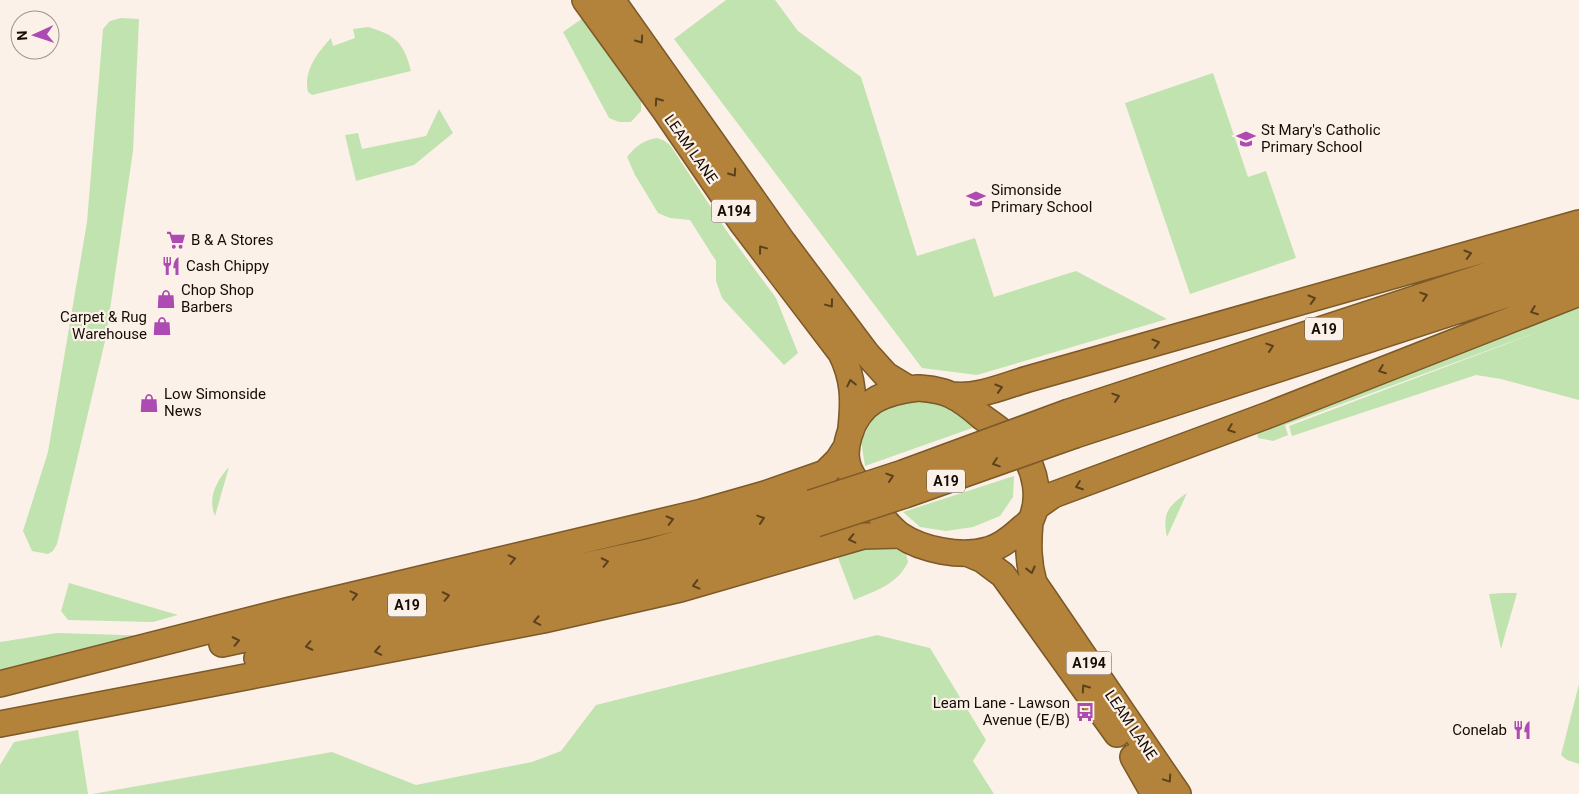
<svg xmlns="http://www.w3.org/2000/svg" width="1579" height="794" viewBox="0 0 1579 794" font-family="Roboto,sans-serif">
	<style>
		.green { fill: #c1e3b0 }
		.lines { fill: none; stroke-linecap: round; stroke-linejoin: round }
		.highway-casing { stroke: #7b5928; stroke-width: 28 }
		.highway { stroke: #b3823b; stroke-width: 25 }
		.highway-bridge-casing { stroke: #7b5928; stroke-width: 28; stroke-linecap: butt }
		.highway-bridge { stroke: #b3823b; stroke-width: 25 }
		.oneway { stroke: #5c411d }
		.labels { text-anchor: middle; stroke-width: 4.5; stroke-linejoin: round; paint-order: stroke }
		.shield { fill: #fcf1e8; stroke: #5a5149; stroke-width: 1 }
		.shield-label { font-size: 14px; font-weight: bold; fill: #140c05 }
		.poi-label { font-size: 15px; fill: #140c05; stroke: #fcf1e8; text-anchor: start }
		.street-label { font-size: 15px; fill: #140c05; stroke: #fcf1e8 }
	</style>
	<rect width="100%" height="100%" fill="#fcf1e8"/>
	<!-- green -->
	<path class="green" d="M726,0H775L798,31L861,77L917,256L975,238L994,297L1076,271L1167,319L977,375L922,368L674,39Z
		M121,18L139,19L133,151L106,337L57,544L53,551L48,554L32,551L23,531L48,452L87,222L103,29L110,21Z
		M583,18L641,95V111L631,122H619L609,118L563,32Z
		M368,27C396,35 404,43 411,71L312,95L308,92C303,71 318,52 331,38L333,46L355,38L353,29Z
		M1213,73L1248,177L1266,171L1296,258L1190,294L1125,103Z
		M439,109L453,133L414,165L356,181L345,135L358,133L362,149L426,136Z
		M657,138L663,140L670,145L728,233L776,298L798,353L784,365L722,298L716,281V261L690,220L670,218L658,213L635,175L627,157C635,147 643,140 657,138Z
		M1579,302V400L1501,379L1476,375L1292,436L1289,426L1543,330L1285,425L1288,435L1273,441L1258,438L1256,427Z
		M919,399L948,407L978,426L865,466L861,441L874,416L892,406Z
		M229,467L215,516C207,498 217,480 229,467Z
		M1014,476L1013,497L1000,516L973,527L946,531L920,527L903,512Z
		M1187,493L1167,537C1162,513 1168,506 1187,493Z
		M868,545L899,550L906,554L908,562C898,584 875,591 854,600L835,550Z
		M69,583L178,615L153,622L68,620L61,611Z
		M1502,593H1517L1501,649L1489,594Z
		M57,633L156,636L0,676V642Z
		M877,635L930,648L986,740L973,761L994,794H92L332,752L416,785L532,762L561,751L596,705Z
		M1579,684V764L1567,760L1561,755Z
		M78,730L88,794H0V765L14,742Z"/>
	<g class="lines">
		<!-- highway casing -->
		<g class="highway-casing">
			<path id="highway" d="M585,0L666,112L742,223L841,353C854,379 854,400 851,428
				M612,0L783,242L867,354L886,375L909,389
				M918,388C929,389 941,390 951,395C962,400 973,409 982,417C996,427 1011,437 1022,452C1036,470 1041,499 1031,520C1028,524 1023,527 1020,530C1010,539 1000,547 988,550C962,558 922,550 900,535C886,525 876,509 866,495C859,485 849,475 847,462C845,453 846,446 849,436C859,401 884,392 918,388Z
				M952,395C978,398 1004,386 1028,379L1579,223
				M1069,412L1579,245
				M1075,435L1579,271
				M1036,507L1053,495L1271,414L1579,293
				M1030,522C1028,544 1028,562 1034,583L1178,794
				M969,554L983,560L1003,575L1117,734
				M222,644L648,552L729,529L811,503
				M257,658L672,566L745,547L816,524
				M0,684L290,610L702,512L765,494L825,473L838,460L845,449
				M0,724L543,620L680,589L863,536L900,535
				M1133,757L1154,794"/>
		</g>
		<!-- highway -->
		<use href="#highway" class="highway"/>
		<!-- highway-bridge casing -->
		<g class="highway-bridge-casing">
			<path id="highway-bridge" d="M811,503L903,473L1069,412
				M816,524L905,495L1075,435"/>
		</g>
		<!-- highway-bridge -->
		<use href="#highway-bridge" class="highway-bridge"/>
	</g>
	<!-- one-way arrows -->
	<defs><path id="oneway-chevron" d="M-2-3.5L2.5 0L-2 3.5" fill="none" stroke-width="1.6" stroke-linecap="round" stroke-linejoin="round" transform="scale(1.25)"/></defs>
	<g class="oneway">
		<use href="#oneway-chevron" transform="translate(640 40) rotate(55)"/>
		<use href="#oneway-chevron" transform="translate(658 101) rotate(-125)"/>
		<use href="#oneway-chevron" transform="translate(733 173) rotate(55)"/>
		<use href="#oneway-chevron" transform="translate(762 249) rotate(-127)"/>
		<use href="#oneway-chevron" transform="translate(1468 254) rotate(-16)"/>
		<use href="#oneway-chevron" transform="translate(1424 296) rotate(-18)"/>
		<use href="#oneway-chevron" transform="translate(1312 299) rotate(-16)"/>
		<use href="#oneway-chevron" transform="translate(830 304) rotate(53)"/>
		<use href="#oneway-chevron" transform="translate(1534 311) rotate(159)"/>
		<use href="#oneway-chevron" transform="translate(1156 343) rotate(-16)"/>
		<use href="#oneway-chevron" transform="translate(1270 347) rotate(-18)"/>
		<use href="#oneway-chevron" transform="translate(1382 370) rotate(159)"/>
		<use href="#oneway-chevron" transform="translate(851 383) rotate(-102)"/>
		<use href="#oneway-chevron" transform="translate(999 388) rotate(-17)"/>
		<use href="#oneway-chevron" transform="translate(1116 397) rotate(-18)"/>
		<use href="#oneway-chevron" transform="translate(1231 429) rotate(160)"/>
		<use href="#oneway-chevron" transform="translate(996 463) rotate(161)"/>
		<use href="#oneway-chevron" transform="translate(890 477) rotate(-18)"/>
		<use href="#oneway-chevron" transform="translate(1079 486) rotate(160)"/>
		<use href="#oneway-chevron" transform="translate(761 519) rotate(-18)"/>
		<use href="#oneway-chevron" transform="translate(670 520) rotate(-14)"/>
		<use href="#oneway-chevron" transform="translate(852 539) rotate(167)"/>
		<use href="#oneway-chevron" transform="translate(512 559) rotate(-13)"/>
		<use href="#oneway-chevron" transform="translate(605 562) rotate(-12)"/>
		<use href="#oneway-chevron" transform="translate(1031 570) rotate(76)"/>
		<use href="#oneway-chevron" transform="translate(696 585) rotate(165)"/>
		<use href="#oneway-chevron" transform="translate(354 595) rotate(-13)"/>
		<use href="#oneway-chevron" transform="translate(446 596) rotate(-12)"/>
		<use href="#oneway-chevron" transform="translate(537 621) rotate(169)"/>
		<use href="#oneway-chevron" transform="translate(236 641) rotate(-12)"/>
		<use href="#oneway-chevron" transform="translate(309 646) rotate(168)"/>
		<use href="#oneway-chevron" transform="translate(378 651) rotate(169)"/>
		<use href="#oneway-chevron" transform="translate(1085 688) rotate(-125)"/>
		<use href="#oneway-chevron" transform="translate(1168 779) rotate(56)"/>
	</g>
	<!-- icons -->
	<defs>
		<g id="school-bare" transform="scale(1.5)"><path d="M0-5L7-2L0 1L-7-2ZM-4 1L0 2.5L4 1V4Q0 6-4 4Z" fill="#ad4bb2" stroke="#fcf1e8" stroke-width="2.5" paint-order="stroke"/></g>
		<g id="supermarket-bare" transform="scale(1.5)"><path d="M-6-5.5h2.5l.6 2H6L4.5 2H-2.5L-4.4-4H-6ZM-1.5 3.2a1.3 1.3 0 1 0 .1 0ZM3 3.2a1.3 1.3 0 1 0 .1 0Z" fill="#ad4bb2" stroke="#fcf1e8" stroke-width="2.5" paint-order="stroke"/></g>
		<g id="restaurant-bare" transform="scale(1.5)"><path d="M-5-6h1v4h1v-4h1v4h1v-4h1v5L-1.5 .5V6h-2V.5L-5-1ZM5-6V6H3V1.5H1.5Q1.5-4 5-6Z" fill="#ad4bb2" stroke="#fcf1e8" stroke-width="2.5" paint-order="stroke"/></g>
		<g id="shop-bare" transform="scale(1.5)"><path d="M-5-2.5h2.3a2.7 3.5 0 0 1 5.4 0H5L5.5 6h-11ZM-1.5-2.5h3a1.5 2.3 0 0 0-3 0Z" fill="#ad4bb2" stroke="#fcf1e8" stroke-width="2.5" paint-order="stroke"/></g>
		<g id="bus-bare" transform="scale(1.5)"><path d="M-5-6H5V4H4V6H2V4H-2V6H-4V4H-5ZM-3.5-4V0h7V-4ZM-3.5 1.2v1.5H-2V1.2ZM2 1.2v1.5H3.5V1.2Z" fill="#ad4bb2" stroke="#fcf1e8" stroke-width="2.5" paint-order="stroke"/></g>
	</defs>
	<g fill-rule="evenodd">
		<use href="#school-bare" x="1246" y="139"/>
		<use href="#school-bare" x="976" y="199"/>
		<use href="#supermarket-bare" x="176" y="240"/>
		<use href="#restaurant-bare" x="171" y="266"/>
		<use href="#shop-bare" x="166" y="299"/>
		<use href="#shop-bare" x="162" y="326"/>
		<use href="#shop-bare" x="149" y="403"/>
		<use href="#bus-bare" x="1085" y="712"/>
		<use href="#restaurant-bare" x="1522" y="730"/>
	</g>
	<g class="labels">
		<!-- shield labels -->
		<g class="shield">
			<rect x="711.5" y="199.5" width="45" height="23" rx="4"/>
			<rect x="1305" y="317.5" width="38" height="23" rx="4"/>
			<rect x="927" y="469.5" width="38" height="23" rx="4"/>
			<rect x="388" y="593.5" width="38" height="23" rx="4"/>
			<rect x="1066.5" y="651.5" width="45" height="23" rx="4"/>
		</g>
		<g class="shield-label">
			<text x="734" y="216">A194</text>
			<text x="1324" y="334">A19</text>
			<text x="946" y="486">A19</text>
			<text x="407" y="610">A19</text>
			<text x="1089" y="668">A194</text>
		</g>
		<!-- poi labels -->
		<g class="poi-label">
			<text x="1261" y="135">St Mary's Catholic<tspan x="1261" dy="17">Primary School</tspan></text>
			<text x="991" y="195">Simonside<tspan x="991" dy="17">Primary School</tspan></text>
			<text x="191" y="245">B &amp; A Stores</text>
			<text x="186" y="271">Cash Chippy</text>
			<text x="181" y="295">Chop Shop<tspan x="181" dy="17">Barbers</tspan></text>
			<text x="147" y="322" text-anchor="end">Carpet &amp; Rug<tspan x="147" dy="17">Warehouse</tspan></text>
			<text x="164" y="399">Low Simonside<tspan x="164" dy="17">News</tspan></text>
			<text x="1070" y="708" text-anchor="end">Leam Lane - Lawson<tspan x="1070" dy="17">Avenue (E/B)</tspan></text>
			<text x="1507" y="735" text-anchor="end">Conelab</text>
		</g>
		<!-- street labels -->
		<g class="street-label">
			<text transform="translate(691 149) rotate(55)" y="5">LEAM LANE</text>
			<text transform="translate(1131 725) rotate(56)" y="5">LEAM LANE</text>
		</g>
	</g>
	<!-- north arrow -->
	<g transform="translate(35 35) rotate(267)"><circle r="24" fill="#fcf1e8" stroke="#9f958d"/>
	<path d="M0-4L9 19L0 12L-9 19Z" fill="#ad4bb2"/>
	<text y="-8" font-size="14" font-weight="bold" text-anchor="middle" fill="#140c05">N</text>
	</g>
</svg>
